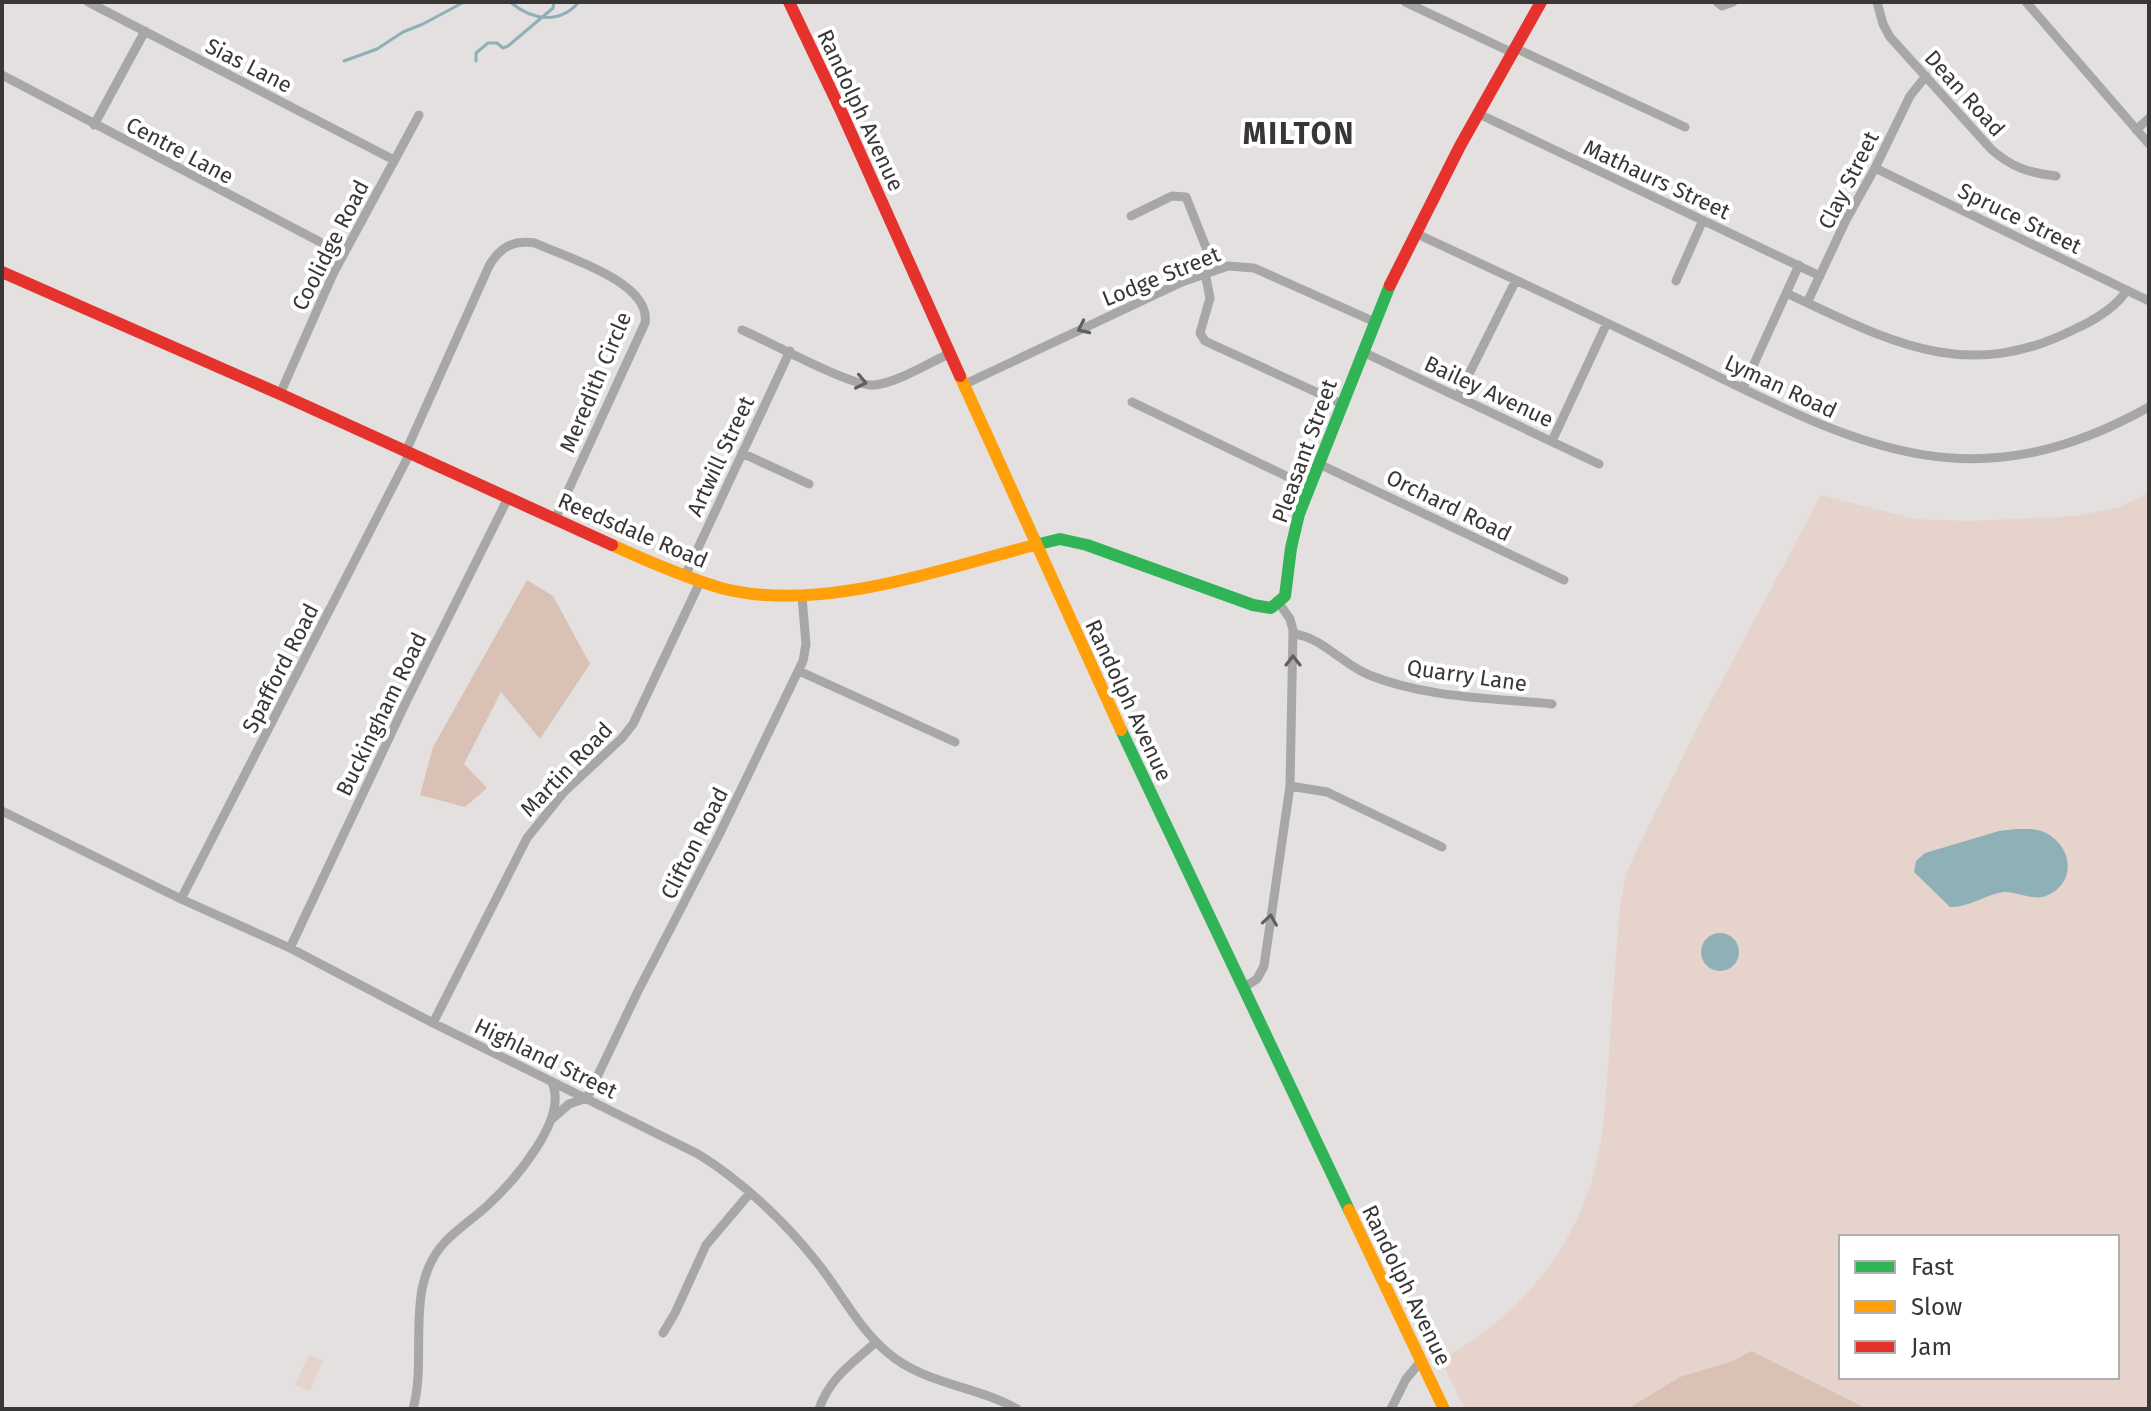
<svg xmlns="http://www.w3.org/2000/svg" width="2151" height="1411" viewBox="0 0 2151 1411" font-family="'Fira Sans',sans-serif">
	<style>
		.green { fill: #e6d4cc; fill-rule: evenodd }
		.forest { fill: #d9c1b6 }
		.water { fill: #8fb0b7 }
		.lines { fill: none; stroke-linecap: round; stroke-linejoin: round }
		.stream { stroke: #8fb0b7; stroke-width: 3 }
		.street { stroke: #a8a7a7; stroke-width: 9 }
		.fast { stroke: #30b455; stroke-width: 12 }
		.slow { stroke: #ff9f0a; stroke-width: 12 }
		.jam { stroke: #e5322d; stroke-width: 12 }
		.oneway { stroke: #605e5e }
		.labels { text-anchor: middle; stroke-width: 8; stroke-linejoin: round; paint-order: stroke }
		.street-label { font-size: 22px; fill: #393736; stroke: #fff }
		.district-label { font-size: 30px; font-weight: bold; letter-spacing: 2px; fill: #393736; stroke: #fff }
	</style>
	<rect width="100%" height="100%" fill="#e3e0df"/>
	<!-- green -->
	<path class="green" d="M2149,493V1409H1465L1441,1360C1518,1317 1577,1249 1597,1161C1605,1126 1606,1089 1609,1053C1612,1004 1616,956 1620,907L1626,874L1633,858L1699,724L1821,495L1915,519L1969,521L2077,516L2119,507ZM1841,1237H2117V1377H1841Z
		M309,1354L323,1361L310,1391L295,1385Z"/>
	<!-- forest -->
	<path class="forest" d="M527,580L553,596L590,664L540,739L501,692L464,764L487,788L465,807L420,795L433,747Z
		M1751,1351L1867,1409H1627L1680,1377L1733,1361Z"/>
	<!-- water -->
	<path class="water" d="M2016,829C2026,829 2038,828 2046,833C2073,847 2077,883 2046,896C2033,901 2017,891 2003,892C1985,895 1968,908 1950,907L1914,872L1916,861L1925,853L1999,831Z
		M1701 952a19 19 0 1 1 38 0a19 19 0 1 1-38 0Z"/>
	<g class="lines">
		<!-- stream -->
		<path class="stream" d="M510,2C532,20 559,25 579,2
			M344,61L377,49L403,32L423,24L464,2
			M476,61V53L488,43H497L503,48L508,46L553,8L554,2"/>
		<!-- street -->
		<path class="street" d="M88,2L394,160
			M1405,2L1513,53
			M1717,2L1722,6L1733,2
			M1877,2L1883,24L1890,37L1991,149C2011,167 2029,173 2056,176
			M2026,2L2149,144
			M1515,48L1685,127
			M2,75L343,254
			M1479,114L1820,276
			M94,125L145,31
			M2136,130L2149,118
			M1875,168L2149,301
			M1131,216L1172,196L1186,197L1215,270
			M1415,233C1501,273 1587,313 1672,354C1845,438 1962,512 2149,407
			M1205,273L1210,298L1200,333L1205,341L1342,404
			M1676,281L1703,220
			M1786,293C1886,339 1963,385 2073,330C2093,321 2115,309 2127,290
			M1807,303L1846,220L1875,168L1910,96L1926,76
			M742,330C769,341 851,387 874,385C897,383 928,363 949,354
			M1363,352L1599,464
			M963,385L1182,282L1228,266L1254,268L1375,322
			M1743,388L1799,265
			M280,394L334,272L419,115
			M1458,396L1516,280
			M1132,402L1309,487
			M1552,441L1607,323
			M406,451L489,266C500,247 513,240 535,243C565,257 652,282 645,323L555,519
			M742,453L809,484
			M1319,464L1564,580
			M685,576L790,351
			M1293,634C1321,636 1343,665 1369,675C1427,698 1490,698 1552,704
			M799,671L955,742
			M1290,786L1327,792L1442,847
			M2,811L181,899L290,948L433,1023L698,1154C742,1181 784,1221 816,1261C841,1292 858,1328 888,1353C924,1384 977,1386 1017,1409
			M181,899L410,453
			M290,948L406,702L508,498
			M1243,988L1257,979L1264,966L1290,786L1293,630L1290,619L1279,603
			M433,1023L527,838L564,792L622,738L633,724L700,582
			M553,1118L569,1104L587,1098L637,993L719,835L803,661L806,644L802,597
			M663,1333L675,1313L706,1245L750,1193
			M413,1409C428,1356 403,1286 445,1242C457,1229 474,1218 487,1206C513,1182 571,1117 551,1081
			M819,1409C830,1377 852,1364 876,1342
			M1391,1409L1406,1379L1421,1361"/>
		<!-- fast -->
		<path class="fast" d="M1035,545L1060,539L1087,545L1253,605L1271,608L1285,596L1291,548L1299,514L1390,285
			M1121,730L1349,1210"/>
		<!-- slow -->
		<path class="slow" d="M960,376L1121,730
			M612,545C647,561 684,577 721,588C818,614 940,569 1035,545
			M1349,1210L1444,1409"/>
		<!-- jam -->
		<path class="jam" d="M789,2L842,113L960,376
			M2,272L280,394L612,545
			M1390,285L1460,146L1541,2"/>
	</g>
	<!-- one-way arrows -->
	<defs><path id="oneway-chevron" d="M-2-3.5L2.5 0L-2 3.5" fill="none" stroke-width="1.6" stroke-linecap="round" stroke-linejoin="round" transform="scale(2)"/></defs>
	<g class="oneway">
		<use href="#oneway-chevron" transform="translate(1083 328) rotate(155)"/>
		<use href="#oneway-chevron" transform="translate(861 382) rotate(12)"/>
		<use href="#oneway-chevron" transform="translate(1293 661) rotate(-90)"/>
		<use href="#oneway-chevron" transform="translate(1270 920) rotate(-81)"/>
	</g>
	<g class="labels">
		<!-- street labels -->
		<g class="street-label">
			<text transform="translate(249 65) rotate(27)" y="8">Sias Lane</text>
			<text transform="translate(1965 93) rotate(48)" y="8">Dean Road</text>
			<text transform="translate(861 110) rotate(65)" y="8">Randolph Avenue</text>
			<text transform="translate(180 150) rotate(28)" y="8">Centre Lane</text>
			<text transform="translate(1657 179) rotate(25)" y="8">Mathaurs Street</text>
			<text transform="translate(1848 180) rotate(-63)" y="8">Clay Street</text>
			<text transform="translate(2020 218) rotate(26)" y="8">Spruce Street</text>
			<text transform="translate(330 245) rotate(-63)" y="8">Coolidge Road</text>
			<text transform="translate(1161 276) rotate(-22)" y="8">Lodge Street</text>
			<text transform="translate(595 382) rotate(-67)" y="8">Meredith Circle</text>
			<text transform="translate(1781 386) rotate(25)" y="8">Lyman Road</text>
			<text transform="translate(1489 391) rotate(25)" y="8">Bailey Avenue</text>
			<text transform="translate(1304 451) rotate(-70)" y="8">Pleasant Street</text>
			<text transform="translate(720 456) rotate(-65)" y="8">Artwill Street</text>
			<text transform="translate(1449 505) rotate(26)" y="8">Orchard Road</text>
			<text transform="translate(633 530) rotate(23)" y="8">Reedsdale Road</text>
			<text transform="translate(280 668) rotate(-63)" y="8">Spafford Road</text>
			<text transform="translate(1467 675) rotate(8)" y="8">Quarry Lane</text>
			<text transform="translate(1129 700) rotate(65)" y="8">Randolph Avenue</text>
			<text transform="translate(381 714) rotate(-64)" y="8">Buckingham Road</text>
			<text transform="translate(566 769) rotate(-46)" y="8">Martin Road</text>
			<text transform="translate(694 843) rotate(-63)" y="8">Clifton Road</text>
			<text transform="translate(546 1058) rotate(26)" y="8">Highland Street</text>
			<text transform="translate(1407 1285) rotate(64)" y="8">Randolph Avenue</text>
		</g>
		<!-- district labels -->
		<g class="district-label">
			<text x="1299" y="144">MILTON</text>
		</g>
	</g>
	<!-- border -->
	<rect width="2151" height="1411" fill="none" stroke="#393736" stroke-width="8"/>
	<!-- legend -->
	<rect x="1839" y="1235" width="280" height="144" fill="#ffffff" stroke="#b0afaf" stroke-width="2"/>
	<rect x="1855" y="1261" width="40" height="12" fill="#30b455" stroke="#b0afaf" stroke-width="2"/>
	<text x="1911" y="1275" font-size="24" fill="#393736">Fast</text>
	<rect x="1855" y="1301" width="40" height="12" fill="#ff9f0a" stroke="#b0afaf" stroke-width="2"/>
	<text x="1911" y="1315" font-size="24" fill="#393736">Slow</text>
	<rect x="1855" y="1341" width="40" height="12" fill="#e5322d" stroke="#b0afaf" stroke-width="2"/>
	<text x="1911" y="1355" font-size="24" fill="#393736">Jam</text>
</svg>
